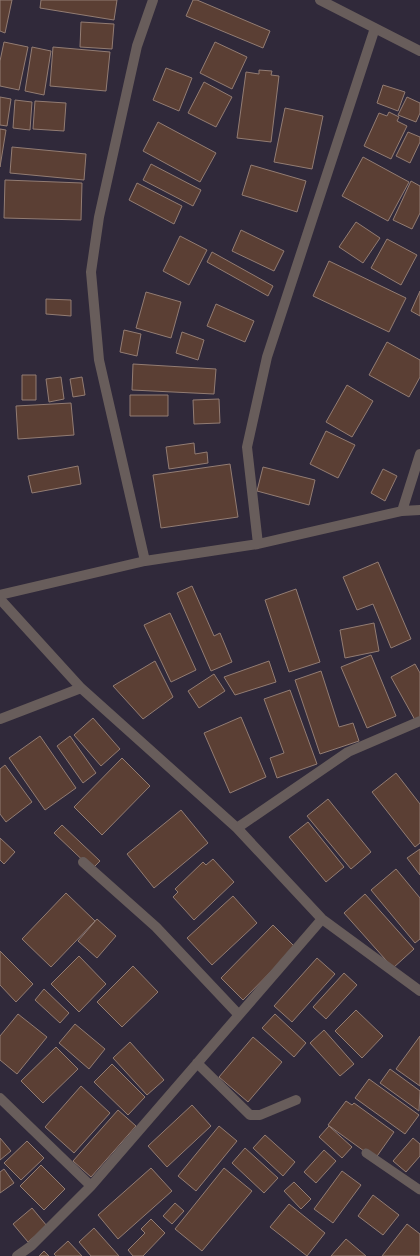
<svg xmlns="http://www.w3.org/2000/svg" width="420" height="1256" viewBox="0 0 420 1256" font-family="Lora,serif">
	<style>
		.building { fill: #5b3f34; stroke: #927c73 }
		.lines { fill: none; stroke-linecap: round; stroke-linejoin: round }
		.lane { stroke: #685d5b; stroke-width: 9 }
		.street { stroke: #685d5b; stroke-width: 10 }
	</style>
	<rect width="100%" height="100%" fill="#30293a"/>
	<!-- building -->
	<path class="building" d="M0,0H12L5,33L0,31Z
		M41,0H117L114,20L40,8Z
		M193,0H197L270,31L263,48L186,16Z
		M81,22L114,24L112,49L80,47Z
		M4,42L28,47L19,90L0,86V61Z
		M215,42L247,57L232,89L200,73Z
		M32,47L51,51L44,95L25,91Z
		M53,47L110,52L106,91L50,86Z
		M166,68L192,78L179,111L153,100Z
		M259,70L272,71L271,75L279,76L271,142L237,138L246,72L259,74Z
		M204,82L232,97L216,127L188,113Z
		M383,85L405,92L398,111L377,103Z
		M0,97L11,99L7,126L0,125Z
		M407,97L420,103V113L416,122L398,115Z
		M15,100L32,102L30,130L13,128Z
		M35,101L66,103L64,131L33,129Z
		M285,108L323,116L312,169L274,162Z
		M389,112L399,117L397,121L407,126L391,159L364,146L379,113L387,116Z
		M158,122L216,153L200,182L143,151Z
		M0,129L6,130L0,167Z
		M408,132L420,137V142L410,163L396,156Z
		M12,147L86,154L84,180L10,173Z
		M363,157L409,182L388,221L342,196Z
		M151,164L201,190L193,206L143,180Z
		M251,165L306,181L297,212L242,195Z
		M5,180L82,183L81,220L4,218Z
		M411,181L420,186V213L412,229L393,220Z
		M137,183L182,206L174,224L129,200Z
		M356,222L380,238L363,263L339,247Z
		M241,230L284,251L274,271L232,251Z
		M180,236L207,250L189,285L163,271Z
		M387,239L417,255L401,285L371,268Z
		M212,252L273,286L268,296L207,262Z
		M329,261L406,298L389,332L313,296Z
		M420,291V316L411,311Z
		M146,292L181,302L171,338L136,328Z
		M46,299L71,300V316L46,314Z
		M216,304L254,321L245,342L207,326Z
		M124,330L141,334L137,356L120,352Z
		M182,332L204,340L198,360L176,353Z
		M387,342L420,360V377L409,397L369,375Z
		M133,364L216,369L214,394L132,390Z
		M22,375H36V400H22Z
		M61,377L64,399L49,402L46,379Z
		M82,377L85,395L73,397L70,379Z
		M347,385L373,401L352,437L326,422Z
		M130,395H168V416H130Z
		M219,399L220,423L194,424L193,400Z
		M71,403L74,435L18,439L16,406Z
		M326,431L355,445L338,478L310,464Z
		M194,443L195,454L207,452L208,463L169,469L166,447Z
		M230,464L238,517L161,528L153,475Z
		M78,466L81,484L32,493L28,476Z
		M263,467L315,480L309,505L257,491Z
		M383,469L397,476L385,501L371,493Z
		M378,562L411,639L391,648L373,604L357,610L343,577Z
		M192,586L214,636L220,633L232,662L211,671L177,593Z
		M296,589L320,662L289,672L265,600Z
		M170,613L196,670L171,682L144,625Z
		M374,623L379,651L345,658L340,630Z
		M371,655L396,716L367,728L341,667Z
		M155,661L173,697L143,719L113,686Z
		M269,661L276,682L235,695L224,677Z
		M415,664L420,673V718L415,720L391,677Z
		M321,671L339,727L353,723L359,741L320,754L295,680Z
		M214,674L225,691L199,708L188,691Z
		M290,690L317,764L277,778L270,758L284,753L264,699Z
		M241,717L266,777L230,793L204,733Z
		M93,718L120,749L101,766L74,735Z
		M40,736L76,788L45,810L9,758Z
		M70,736L96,773L83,783L57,746Z
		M122,758L150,786L102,835L74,807Z
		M5,765L32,802L6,822L0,814V769Z
		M396,773L420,804V843L415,847L372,792Z
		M328,799L371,852L351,869L307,816Z
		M181,810L208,843L154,888L127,854Z
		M308,822L344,867L326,882L289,837Z
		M62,825L100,861L92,869L54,833Z
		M0,838L15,852L4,864L0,860Z
		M420,849V875L407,858Z
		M213,859L234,882L194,920L173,897L178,892L175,889L203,862L206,865Z
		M396,869L420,898V939L415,943L371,890Z
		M66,893L95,921L51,967L22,939Z
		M365,894L414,949L393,968L344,913Z
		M233,896L257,923L212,965L187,938Z
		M97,919L116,936L97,958L78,941Z
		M273,925L295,947L243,1000L221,978Z
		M0,951L33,984L16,1002L0,985Z
		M79,956L106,984L79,1012L51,984Z
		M317,958L335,974L292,1022L274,1006Z
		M133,966L158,992L122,1027L97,1002Z
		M344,973L357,985L326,1019L313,1007Z
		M44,989L69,1013L60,1023L35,1000Z
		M356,1010L383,1036L362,1058L335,1031Z
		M18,1014L47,1037L17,1074L0,1060V1036Z
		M275,1014L306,1043L294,1057L262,1028Z
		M75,1024L105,1049L89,1069L59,1043Z
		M324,1030L354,1064L340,1076L310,1043Z
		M420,1036V1086L396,1069Z
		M253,1037L282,1062L248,1102L219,1077Z
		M130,1042L164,1080L147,1095L113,1058Z
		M56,1047L78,1069L43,1103L21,1081Z
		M112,1064L145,1097L128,1115L94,1082Z
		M390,1069L420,1091L419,1111L380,1083Z
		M369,1079L419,1115L405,1134L355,1098Z
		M81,1086L110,1113L74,1153L45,1127Z
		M346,1101L352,1105L354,1103L394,1132L375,1159L328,1125Z
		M192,1105L211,1126L167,1167L148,1146Z
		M118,1110L136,1126L91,1177L73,1161Z
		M219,1126L237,1141L196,1191L178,1176Z
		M329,1126L352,1147L342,1158L319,1137Z
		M265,1135L295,1162L283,1176L253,1148Z
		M0,1138L11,1151L0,1160Z
		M413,1138L420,1144V1156L406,1172L393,1161Z
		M27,1141L44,1158L21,1180L4,1163Z
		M245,1148L278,1178L264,1193L232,1163Z
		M324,1150L336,1161L316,1183L304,1172Z
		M41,1165L65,1189L44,1210L20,1186Z
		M151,1168L172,1191L118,1239L98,1215Z
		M224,1168L252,1191L202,1251L175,1229Z
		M4,1169L14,1183L0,1193V1172Z
		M342,1171L361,1185L333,1223L314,1209Z
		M294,1182L311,1199L301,1209L284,1191Z
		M373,1195L399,1215L383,1235L358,1216Z
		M175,1203L184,1211L172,1224L163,1216Z
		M289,1204L325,1233L307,1256L270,1227Z
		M32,1208L47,1226L28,1242L13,1224Z
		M151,1219L165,1233L143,1256H133L128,1250L145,1233L141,1229Z
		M407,1224L420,1234V1256H382Z
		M94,1228L119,1256H91L79,1242Z
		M346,1239L366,1256H331Z
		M68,1241L82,1256H56L54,1254Z
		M44,1251L49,1256H39Z"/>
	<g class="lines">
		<!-- lane -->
		<path class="lane" d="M366,1153L420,1190"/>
		<!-- street -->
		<path class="street" d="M320,0L420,51
			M402,511L420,454
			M258,544L247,447L267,357L375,28
			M145,561L99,360L91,272L99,217L137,46L153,0
			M0,595L145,561L258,544L402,511L420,510
			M0,599L81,688L237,828L322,919L420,991
			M0,719L81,688
			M237,828L348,752L420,721
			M83,862L156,927L238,1014
			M197,1063L250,1115H260L296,1100
			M0,1098L91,1186
			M17,1256L31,1246L91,1186L322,919"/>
	</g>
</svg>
